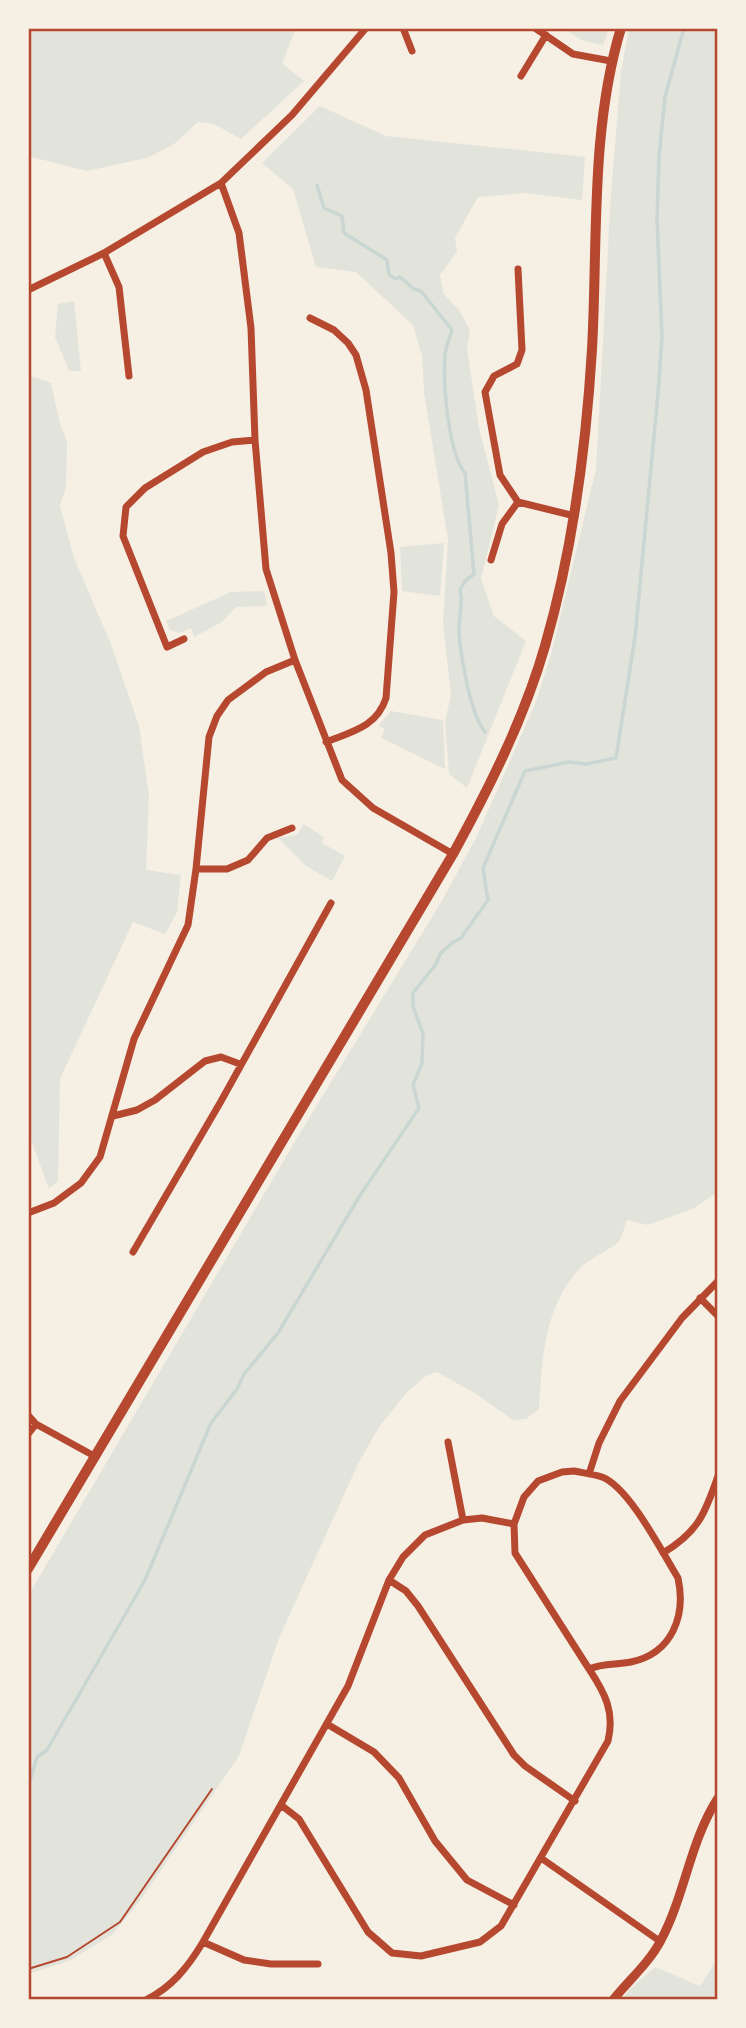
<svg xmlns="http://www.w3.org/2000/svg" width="746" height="2028" viewBox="0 0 746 2028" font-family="Rubik,sans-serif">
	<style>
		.green { fill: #e2e4dc }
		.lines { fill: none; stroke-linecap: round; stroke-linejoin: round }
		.stream { stroke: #c9d6d2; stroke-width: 3.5 }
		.path { stroke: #b5482f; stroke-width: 2 }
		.minor { stroke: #b5482f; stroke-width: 7 }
		.tertiary { stroke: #b5482f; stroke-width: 9 }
		.primary { stroke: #b5482f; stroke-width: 10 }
		.neatline { fill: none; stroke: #b5482f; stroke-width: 2.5 }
	</style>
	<rect width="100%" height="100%" fill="#f6efe4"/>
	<!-- green -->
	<path class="green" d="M28,28H296L282,63L304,81L241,139L214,124L198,122L173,145L147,158L87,171L28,156Z
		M563,28H609L603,45L582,40Z
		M629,28H718V1192L694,1208L648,1225L627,1220C624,1227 623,1235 619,1241C615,1247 589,1259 580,1268C544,1307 542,1359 539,1409L526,1419L513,1420L476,1394L437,1372L426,1376L408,1391L379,1427L358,1464L279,1638L239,1756L140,1901L112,1935L69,1961L28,1974V1596L297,1138L440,904L476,838L535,704L552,651L596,469L611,193L621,72Z
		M320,106L386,136L585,157L582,200L525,193L478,197L455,238L457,252L440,275L443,293L459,310L470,330L467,348L479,428L499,505L481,579L494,616L526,641L467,788L449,774L445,721L451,695L443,624L448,540L424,392L422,356L413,325L356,272L316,267L293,189L262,163Z
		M74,301L81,371H69L55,337L58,304Z
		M28,375L51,383L60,424L67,441L66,487L60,506L74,558L111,644L139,726L149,796L146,870L181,875L177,912L165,934L133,922L60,1079L58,1181L49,1189L28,1132Z
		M444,543L440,596L402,591L400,547Z
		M264,591L267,606L236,607L222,622L194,637L191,628L179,633L170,630L166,621L231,592Z
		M391,711L443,720L445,769L381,738L385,729L378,726Z
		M304,824L324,837L322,843L345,856L332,881L306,866L278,838L297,835Z
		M718,1958V2000H621L632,1987L655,1967L700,1986Z"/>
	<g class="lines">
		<!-- stream -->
		<path class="stream" d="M317,185L324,208L342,216L344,233L387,260L389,274L395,279L400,277L414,289L421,291L452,330C450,338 445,347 445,356C443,384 448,452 465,473L474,574L465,581L460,590C464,604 458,618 459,633C461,657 470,714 485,732
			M28,1787L37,1757L47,1750L145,1580L211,1423L237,1389L244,1374L278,1333L359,1197L419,1108L413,1085L422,1063L423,1034L413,1006V993L436,964L440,954L452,943L461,938L488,900L483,868L525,771L569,762L586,764L616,758L635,637L658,394L662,337L657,218L659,157L665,97L684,28"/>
		<!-- path -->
		<path class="path" d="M28,1969L67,1957L120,1922L212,1789"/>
		<!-- minor -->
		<path class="minor" d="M403,28L412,51
			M535,28L573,54L611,61
			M521,76L546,35
			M221,183L239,233L251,328L255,440L266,569L295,660L342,780L373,808L453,854
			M104,253L119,287L129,376
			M518,269L522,350L517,364L494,376L485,392L500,475L518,502L575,516
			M28,290L104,253L221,183L292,115L366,28
			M310,318L334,330L348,343L356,355L366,390L391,553L394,592L386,698C377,727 351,732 326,742
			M491,560L502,524L518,502
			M184,639L167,647L123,536L126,507L145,488L203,452L232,442L255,440
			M196,869H227L248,860L267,838L292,828
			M113,1116L137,1110L155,1100L205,1061L221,1057L240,1064
			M28,1213L54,1203L81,1183L100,1157L134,1039L188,925L196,869L209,737L217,716L228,700L266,672L295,660
			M133,1252L220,1103L331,903
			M700,1298L718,1316
			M28,1415L36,1424L96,1457
			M28,1434L36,1424
			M448,1442L463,1520
			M574,1471C583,1473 593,1474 602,1477C629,1487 662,1552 678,1578C686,1615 673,1653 631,1662C616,1665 603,1663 589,1669L515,1553L514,1524L524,1497L538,1481L562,1472Z
			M589,1474L599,1443L620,1401L682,1318L718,1281
			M663,1553C698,1532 705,1514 718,1476
			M389,1580L406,1591L418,1606L514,1755L525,1766L575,1801
			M327,1724L374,1752L399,1778L435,1841L467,1880L514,1905
			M281,1805L299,1819L368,1932L392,1953L421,1956L480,1942L501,1926L608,1741C615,1712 605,1693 589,1669
			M541,1858L661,1942
			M203,1942L244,1960L271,1964H318
			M146,2000C172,1987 188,1967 203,1942L348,1686L389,1580L403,1557L425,1535L463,1520L482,1518L514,1524"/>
		<!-- tertiary -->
		<path class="tertiary" d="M613,2000C628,1981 650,1962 661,1940C685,1895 690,1841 718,1798"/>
		<!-- primary -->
		<path class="primary" d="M28,1569L453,854C489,788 524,719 545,646C573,549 586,450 592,349C598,242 590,131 621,28"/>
	</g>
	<!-- border -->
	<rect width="746" height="2028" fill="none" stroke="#f6efe4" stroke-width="60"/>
	<rect x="30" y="30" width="686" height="1968" class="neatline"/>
</svg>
